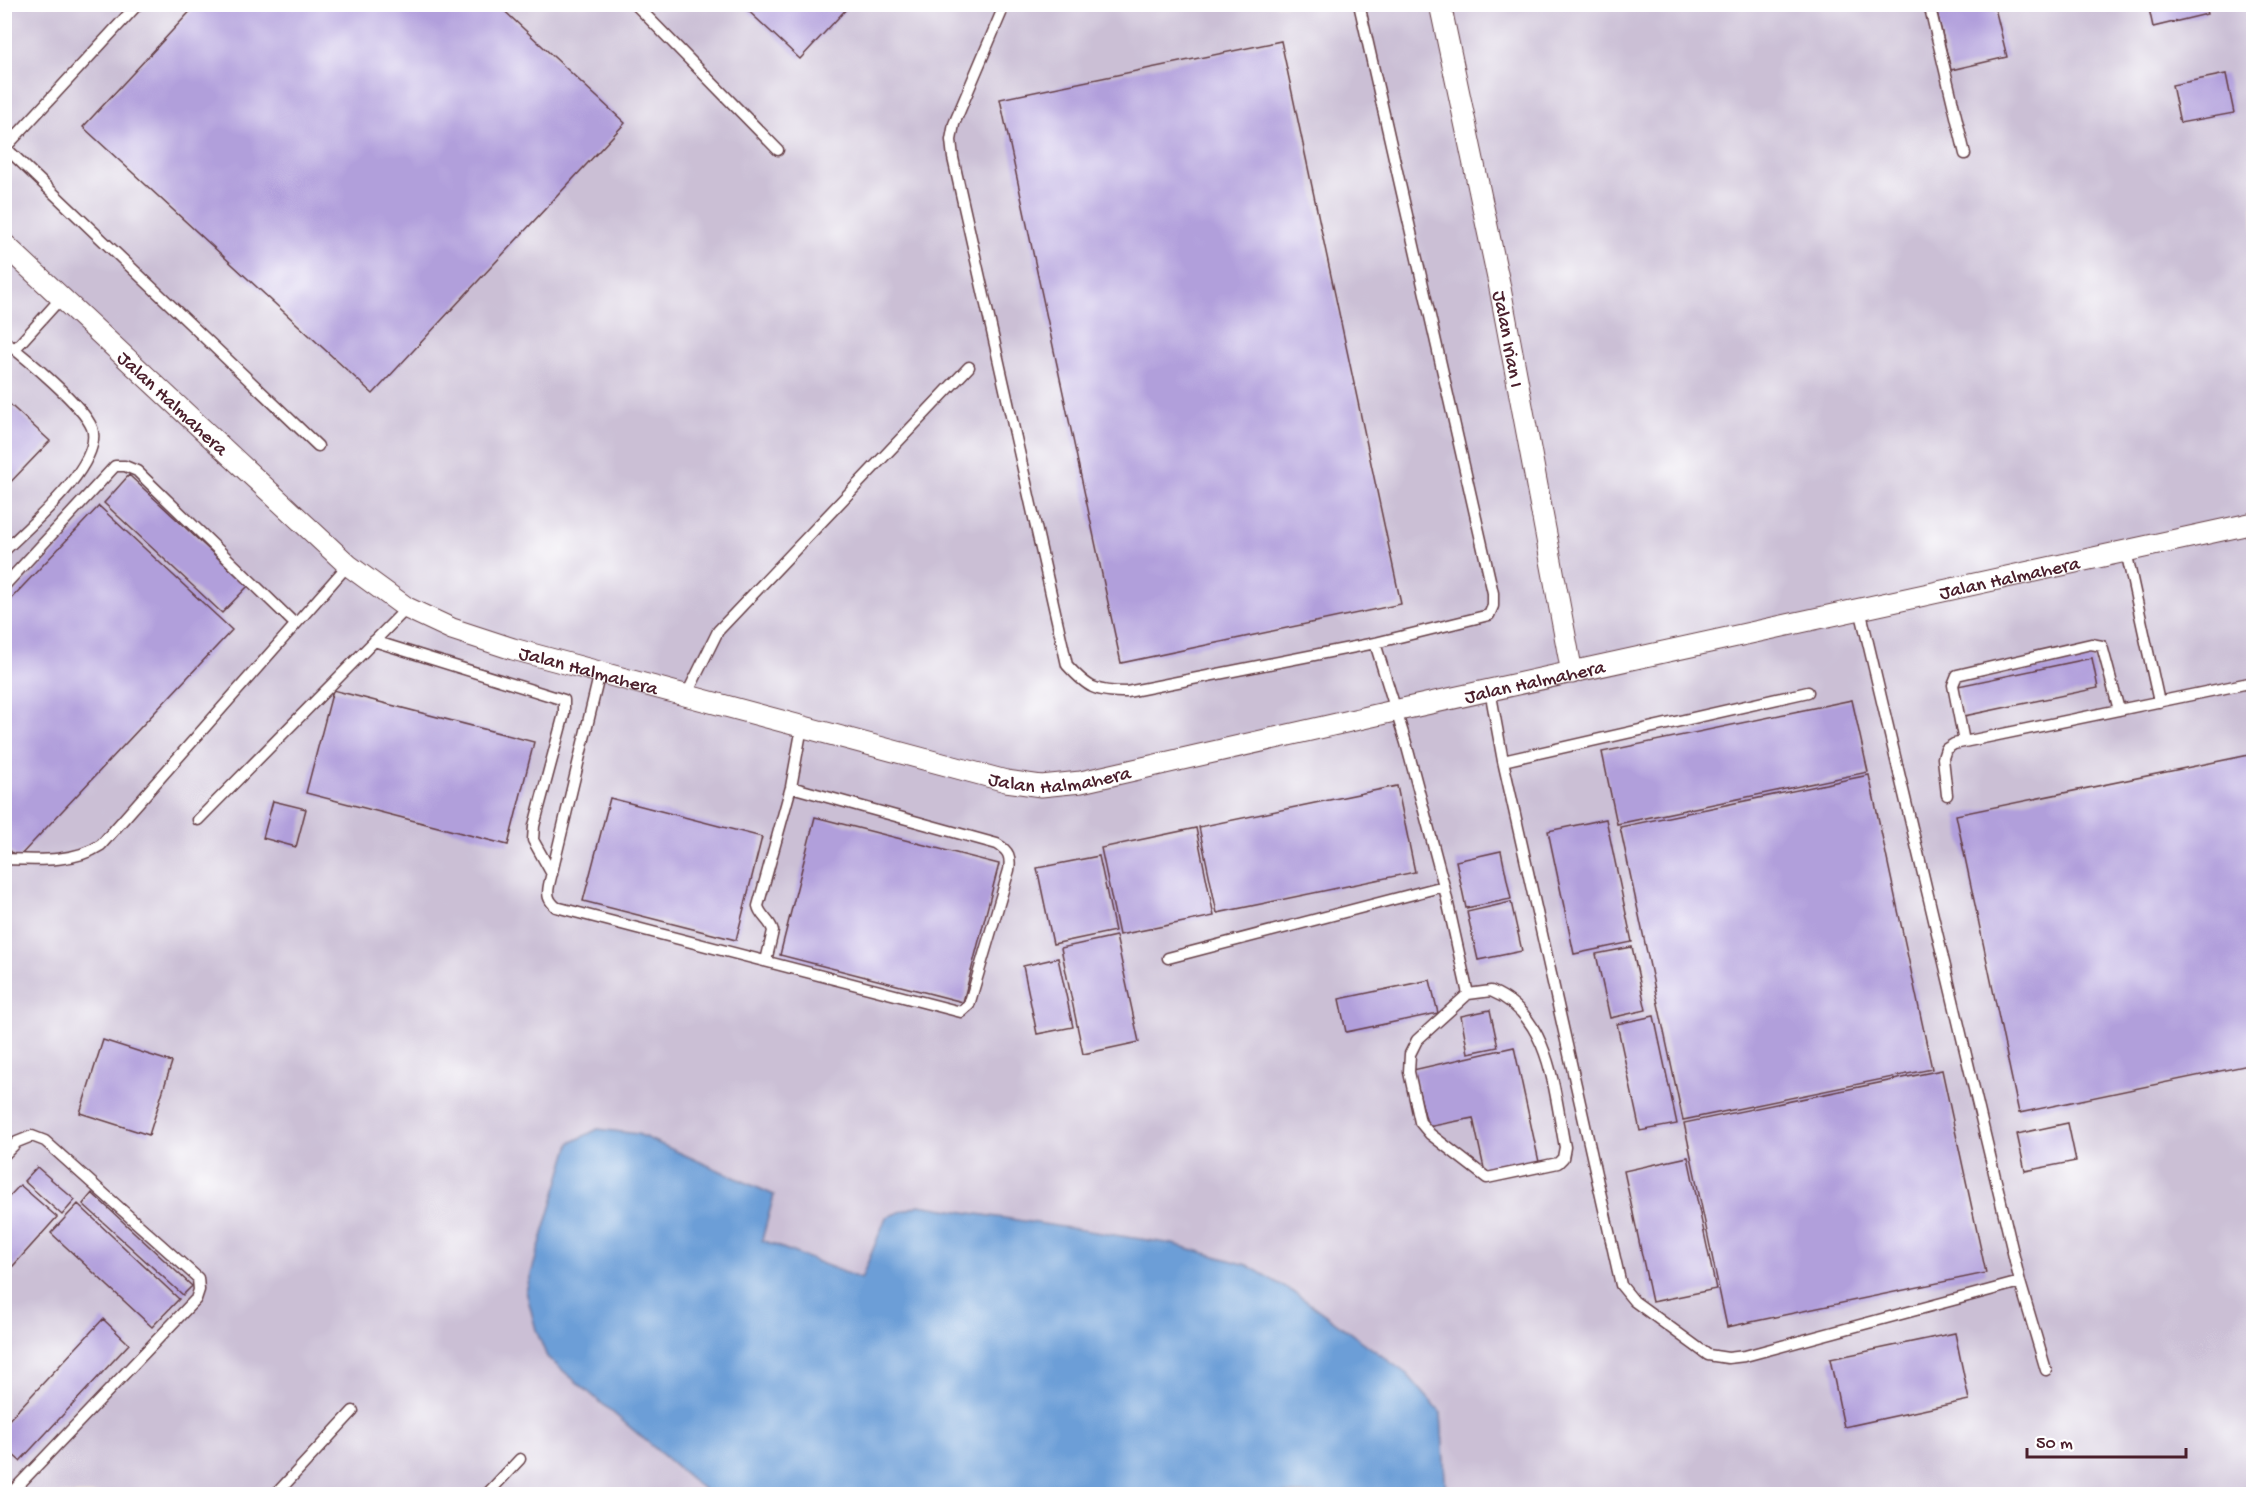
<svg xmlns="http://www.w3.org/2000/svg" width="2258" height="1499" viewBox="0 0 2258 1499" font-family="'Gochi Hand',sans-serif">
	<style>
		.industrial { fill: #cbbfd5 }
		.water { fill: #6c9ed7; stroke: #5b5e81; stroke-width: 1.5 }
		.building { fill: #b19fdb }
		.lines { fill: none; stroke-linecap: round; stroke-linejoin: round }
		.service-casing { stroke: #643d44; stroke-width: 13 }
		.minor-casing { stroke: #643d44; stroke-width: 23 }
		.service { stroke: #fff; stroke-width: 10 }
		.minor { stroke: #fff; stroke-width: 21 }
		.labels { text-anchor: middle; stroke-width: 4.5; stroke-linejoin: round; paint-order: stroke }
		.street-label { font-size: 20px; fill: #4a1f2b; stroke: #fff }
	</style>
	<rect width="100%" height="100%" fill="#fff"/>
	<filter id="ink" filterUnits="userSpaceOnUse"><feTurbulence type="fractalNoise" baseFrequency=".0167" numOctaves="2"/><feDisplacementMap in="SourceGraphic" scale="12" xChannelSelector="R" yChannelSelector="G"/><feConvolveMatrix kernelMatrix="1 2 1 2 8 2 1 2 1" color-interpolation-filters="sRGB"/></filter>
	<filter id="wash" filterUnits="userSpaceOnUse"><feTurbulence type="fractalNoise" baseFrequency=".008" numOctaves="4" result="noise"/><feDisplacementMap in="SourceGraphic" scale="24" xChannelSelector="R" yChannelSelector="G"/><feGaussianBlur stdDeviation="1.35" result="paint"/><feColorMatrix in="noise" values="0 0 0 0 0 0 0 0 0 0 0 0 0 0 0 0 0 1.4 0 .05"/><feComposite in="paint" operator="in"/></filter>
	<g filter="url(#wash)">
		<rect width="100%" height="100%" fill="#f4e9d3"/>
		<!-- industrial -->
		<path class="industrial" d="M5,5H2253V1494H5Z"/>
		<!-- water -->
		<path class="water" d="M598,1129L638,1134L774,1195L762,1240L861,1279L886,1217L919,1205L1173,1244L1247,1265L1295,1293L1407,1374L1441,1413L1446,1494H709L547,1357L536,1330L526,1291L570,1143Z"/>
		<g id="blocks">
			<!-- building -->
			<path class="building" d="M197,4H497L625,123L373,394L83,127Z
				M741,4H851L800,59Z
				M1935,4H1994L2007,57L1951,70Z
				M2148,4H2204L2207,14L2153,27Z
				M1281,41L1401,604L1121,663L1000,99Z
				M2226,74L2234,113L2180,123L2172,85Z
				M4,399L50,441L4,489Z
				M129,475L248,586L222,613L104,503Z
				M99,506L232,630L18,858L4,845V606Z
				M2092,658L2098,688L1964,716L1958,686Z
				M333,690L534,742L508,845L306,793Z
				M1852,700L1868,772L1617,824L1602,752Z
				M2254,754V1064L2019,1113L1956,815Z
				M1869,775L1932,1069L1683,1120L1620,827Z
				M1397,786L1415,872L1217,913L1199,827Z
				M610,798L762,837L736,940L583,901Z
				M273,801L306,809L296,847L263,838Z
				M815,817L999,864L963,1002L780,955Z
				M1606,819L1632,942L1574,954L1548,831Z
				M1196,828L1214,916L1119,935L1101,848Z
				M1501,851L1511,899L1466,908L1456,861Z
				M1099,856L1115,931L1053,944L1037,868Z
				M1511,902L1522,951L1478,960L1467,912Z
				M1116,936L1139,1042L1083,1054L1061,948Z
				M1632,947L1646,1010L1610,1018L1596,954Z
				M1058,958L1073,1027L1037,1034L1023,966Z
				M1430,980L1438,1013L1346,1032L1339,999Z
				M1490,1010L1498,1047L1468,1053L1461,1016Z
				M1654,1016L1677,1124L1640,1131L1617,1024Z
				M103,1040L172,1062L149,1135L80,1113Z
				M1514,1047L1539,1162L1485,1173L1473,1118L1428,1127L1413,1070Z
				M1942,1070L1986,1273L1727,1327L1684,1123Z
				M2068,1123L2076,1161L2025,1171L2017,1134Z
				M1688,1157L1716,1289L1652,1302L1624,1171Z
				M37,1167L75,1200L62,1215L24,1181Z
				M20,1185L57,1217L4,1276V1202Z
				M92,1193L192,1286L183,1295L83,1204Z
				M78,1204L179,1299L152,1327L51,1233Z
				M103,1319L129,1344L20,1461L4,1447V1425Z
				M1955,1333L1969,1400L1844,1427L1830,1359Z"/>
		</g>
	</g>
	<g filter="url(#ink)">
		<use href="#blocks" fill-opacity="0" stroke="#643d44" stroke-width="1.5"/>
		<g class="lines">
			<!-- service casing -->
			<g class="service-casing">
				<path id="service" d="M635,4L778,150
					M1005,4L954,124L951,140L953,158L1067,665C1088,688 1095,692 1127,692L1375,643L1489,615L1493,606V593L1359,4
					M1929,4L1965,154
					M6,148L318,446
					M4,149L138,4
					M4,341C25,357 83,405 92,428C104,464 28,527 4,551
					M15,349L62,297
					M2126,551L2159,702
					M4,586L115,466H125L137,471L295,624
					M1860,609L2020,1282L2046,1370
					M374,641L564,700V714L534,826L533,840L552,874
					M600,672L549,885C547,895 548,900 556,907L961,1012L969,1005L1009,870C1011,857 1009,851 997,844L791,787
					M1490,690L1503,761L1621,1285L1634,1301L1708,1355L1728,1358L1745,1356L2020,1282
					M686,696L718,631L969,367
					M1964,742L1953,685L1957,675L2091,644L2102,646L2119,710
					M1503,761L1808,692
					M1947,795L1943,758L1946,749L1954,744L2254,682
					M198,820L407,608
					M4,859C36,860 74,863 101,845L348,565
					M1444,886L1468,994
					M1168,958L1444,886L1406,743L1375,643
					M766,961L773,931C771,921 760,916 758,906L791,787L802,727
					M1491,991C1551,1015 1554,1093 1565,1147L1563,1158L1558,1163L1487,1178L1430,1134L1420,1122L1409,1072L1410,1054L1417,1040L1468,994Z
					M4,1155L17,1142L32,1136L45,1141L198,1278L199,1290L196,1299L10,1494
					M276,1494L353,1411
					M487,1494L520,1459"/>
			</g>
			<!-- minor casing -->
			<g class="minor-casing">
				<g id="minor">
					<path id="s1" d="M1440,4L1499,283L1572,673"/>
					<path id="s2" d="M4,244L348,565L407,608L452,629L513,649L1006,781L1041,786L1081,782L1394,711L2254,523"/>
				</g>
			</g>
			<!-- service -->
			<use href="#service" class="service"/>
			<!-- minor -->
			<use href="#minor" class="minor"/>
		</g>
	</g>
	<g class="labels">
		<!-- street labels -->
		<g class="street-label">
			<text dy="7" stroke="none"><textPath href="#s1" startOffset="342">Jalan Irian I</textPath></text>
			<text dy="7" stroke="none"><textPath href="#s2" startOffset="232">Jalan Halmahera</textPath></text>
			<text dy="7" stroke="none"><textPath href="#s2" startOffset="2194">Jalan Halmahera</textPath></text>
			<text dy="7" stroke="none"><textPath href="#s2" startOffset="736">Jalan Halmahera</textPath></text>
			<text dy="7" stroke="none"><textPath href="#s2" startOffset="1708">Jalan Halmahera</textPath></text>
			<text dy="7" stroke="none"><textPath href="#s2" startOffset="1222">Jalan Halmahera</textPath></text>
		</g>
	</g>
	<!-- margin -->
	<rect width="2258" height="1499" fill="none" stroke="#fff" stroke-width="24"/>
	<!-- scale -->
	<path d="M2027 1448v9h159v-9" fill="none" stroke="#4a1f2b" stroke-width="3"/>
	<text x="2036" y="1448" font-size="18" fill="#4a1f2b" stroke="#ffffff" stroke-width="4.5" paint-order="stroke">50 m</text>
</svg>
